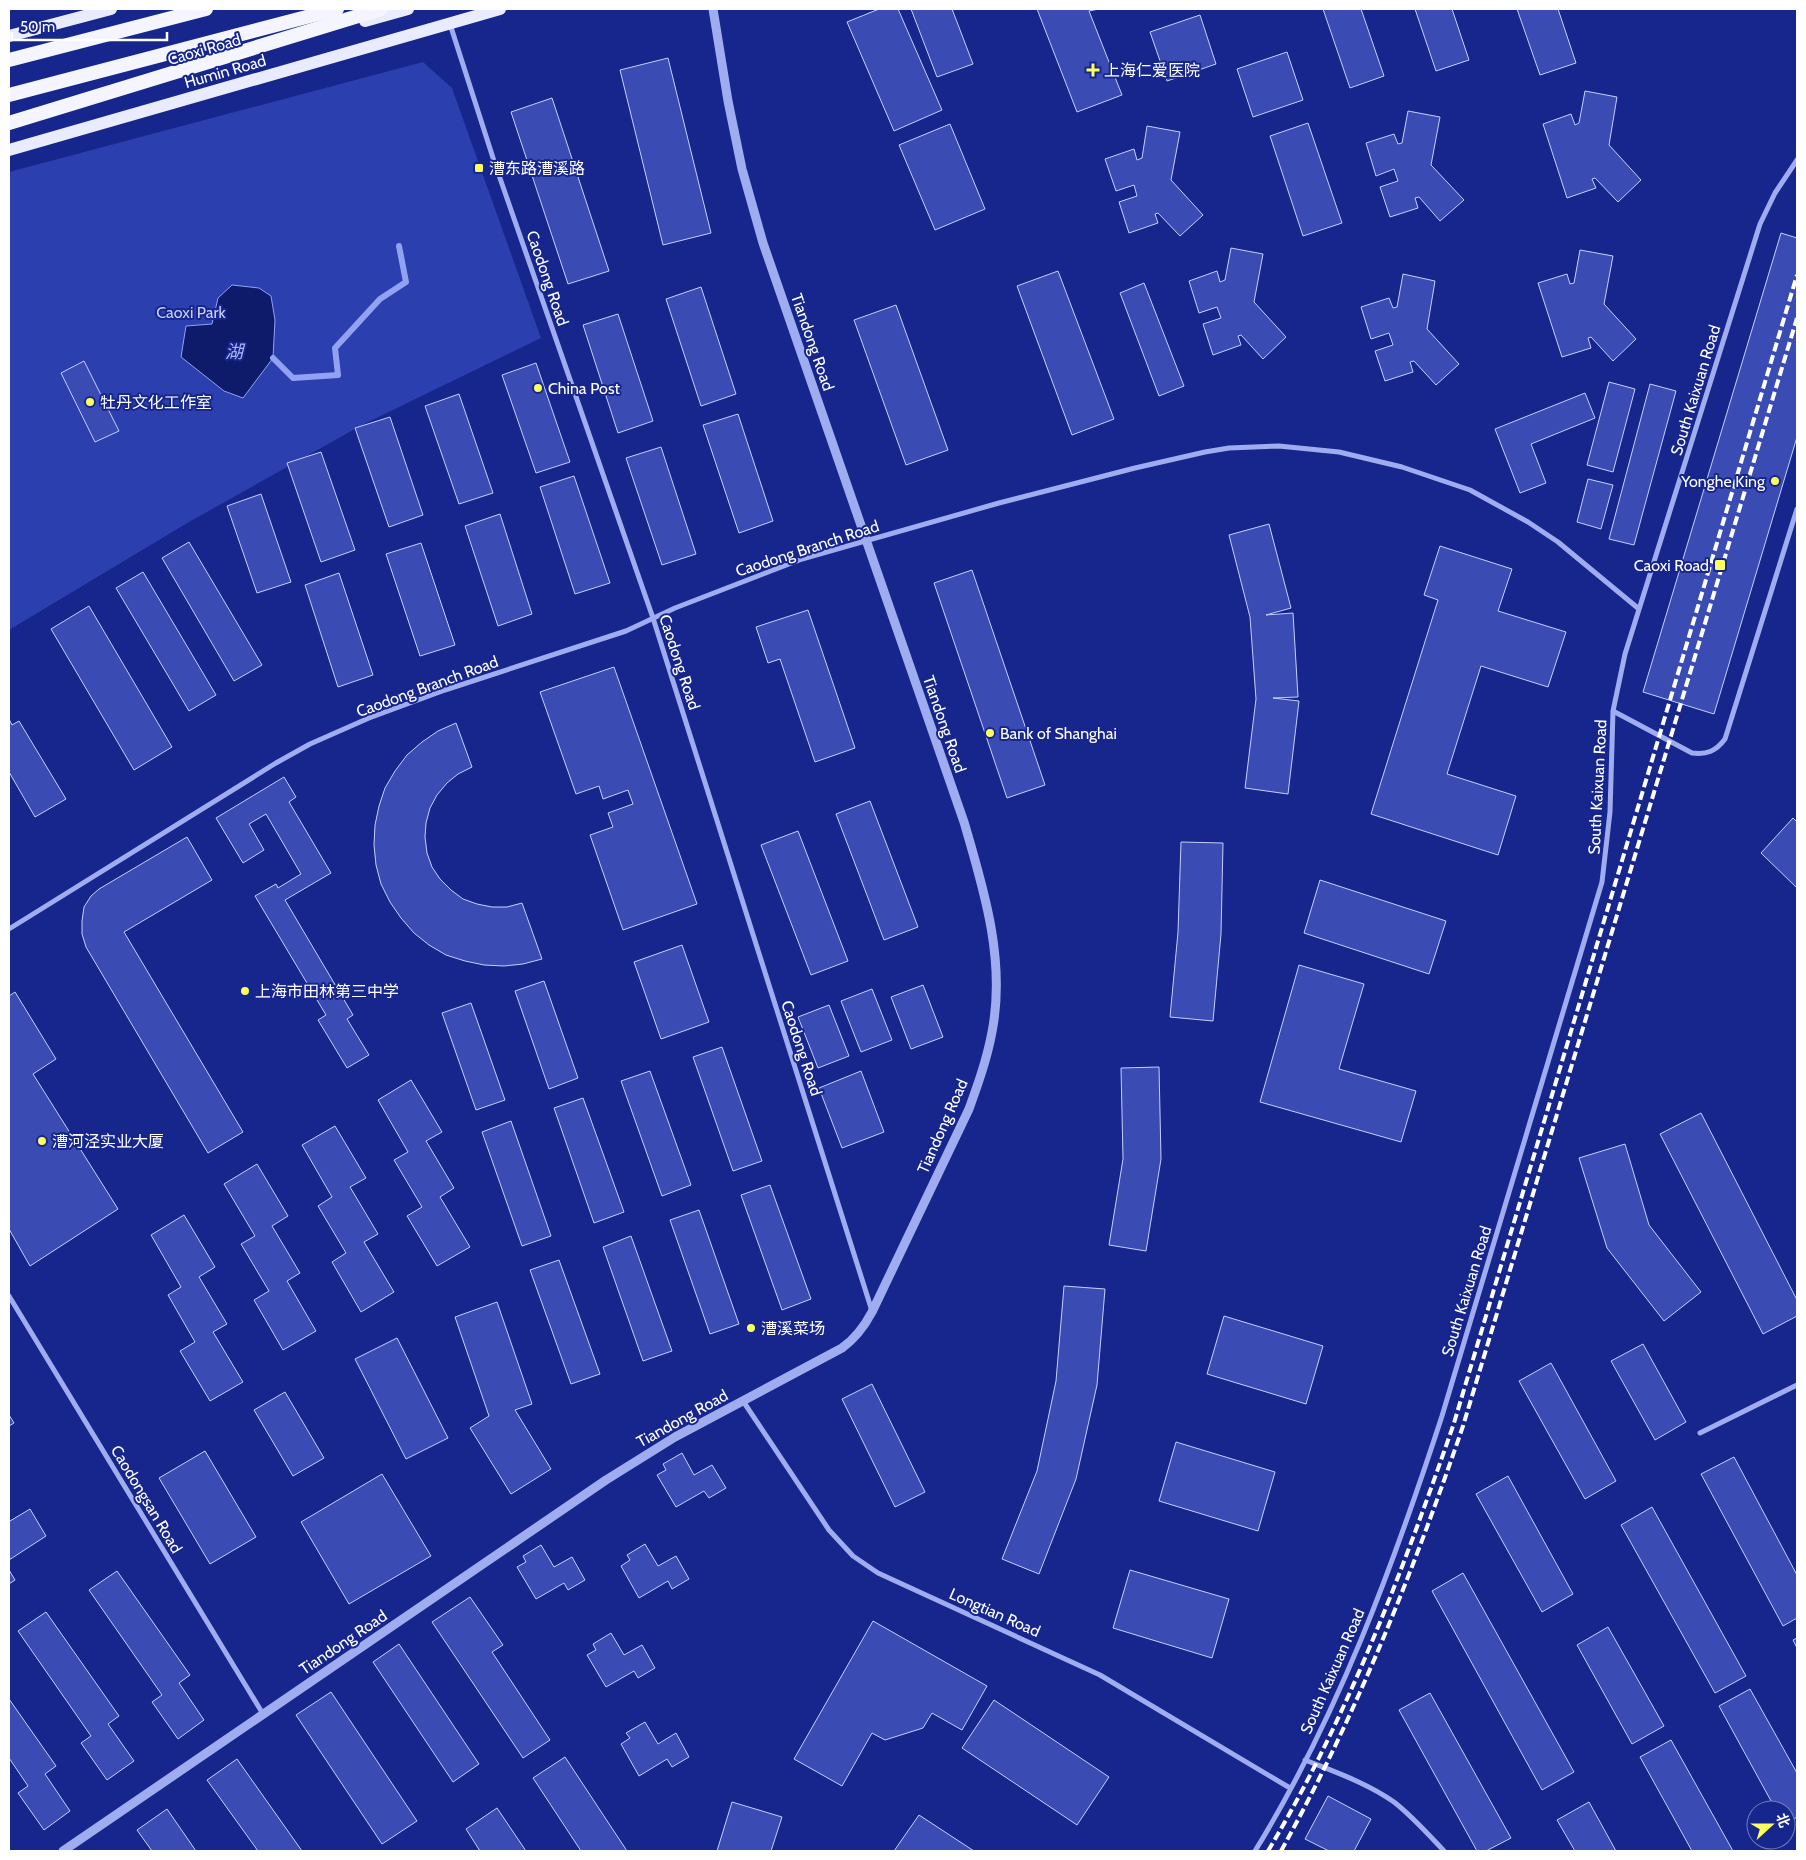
<svg xmlns="http://www.w3.org/2000/svg" width="1806" height="1860" viewBox="0 0 1806 1860" font-family="Cabin,'Noto Sans SC',sans-serif">
	<style>
		.green { fill: #2c3fae }
		.water { fill: #0e1a6a; stroke: #92a2f3 }
		.lines { fill: none; stroke-linecap: round; stroke-linejoin: round }
		.stream { stroke: #92a2f3; stroke-width: 6 }
		.building { fill: #3a4cb4; stroke: #c7cffb }
		.minor { stroke: #a0acf0; stroke-width: 5 }
		.tertiary { stroke: #a0acf0; stroke-width: 9 }
		.primary { stroke: #e9ebff; stroke-width: 12 }
		.trunk { stroke: #f4f5ff; stroke-width: 14 }
		.rail { stroke: #fff; stroke-width: 4; stroke-dasharray: 9 4; stroke-linecap: butt }
		.trunk-bridge { stroke: #f4f5ff; stroke-width: 14 }
		.poi-dot { fill: #fdff5f; stroke: #16268d; stroke-width: 2 }
		.labels { text-anchor: middle; stroke-width: 4; stroke-linejoin: round; paint-order: stroke }
		.street-label { font-size: 16px; fill: #fff; stroke: #16268d }
		.poi-label { font-size: 16px; fill: #fff; stroke: #16268d; text-anchor: start }
		.park-label { font-size: 16px; fill: #c7cffb; stroke: #16268d }
		.water-label { font-size: 18px; font-style: italic; fill: #acb8f7; stroke: #16268d }
	</style>
	<rect width="100%" height="100%" fill="#16268d"/>
	<!-- green -->
	<path class="green" d="M423,62L452,88L541,338L362,425L189,522L9,630V172Z"/>
	<!-- water -->
	<path class="water" d="M232,285L259,288L271,296L275,320L273,358L243,398L224,391L181,357L186,326L212,324L218,298Z"/>
	<g class="lines">
		<!-- stream -->
		<path class="stream" d="M273,358L293,378L338,375L335,348L380,299L406,282L399,246"/>
	</g>
	<!-- building -->
	<path class="building" d="M879,9H898L942,110L894,131L847,22Z
		M911,9H952L973,64L937,77Z
		M1037,9H1099L1089,11L1122,95L1077,112Z
		M1323,9H1361L1384,76L1350,88Z
		M1415,9H1452L1469,60L1436,71Z
		M1517,9H1558L1576,63L1540,75Z
		M1200,15L1216,64L1167,81L1150,32Z
		M1287,52L1303,100L1253,117L1237,69Z
		M668,58L711,233L663,245L620,70Z
		M1585,91L1617,97L1609,145L1641,180L1618,202L1595,178L1592,179L1596,188L1567,198L1543,124L1571,114L1575,125L1579,123Z
		M552,98L609,271L568,284L511,112Z
		M1408,111L1440,117L1431,165L1464,200L1440,221L1419,197L1415,198L1418,208L1390,217L1380,187L1398,181L1394,169L1376,176L1366,143L1394,134L1398,144L1402,143Z
		M1308,123L1342,223L1303,236L1270,136Z
		M950,124L985,209L935,230L899,145Z
		M1147,126L1180,132L1171,180L1203,215L1180,236L1158,213L1155,214L1158,223L1129,233L1119,202L1137,196L1134,185L1116,191L1105,159L1134,149L1137,160L1142,158Z
		M1781,233L1797,238V437L1714,714L1643,692Z
		M1231,248L1263,254L1254,302L1286,337L1263,359L1241,335L1238,336L1241,345L1213,355L1203,324L1221,318L1217,307L1199,313L1189,281L1217,271L1220,282L1225,280Z
		M1580,250L1613,256L1604,304L1636,339L1613,361L1591,337L1588,338L1591,348L1562,357L1538,283L1567,274L1570,284L1574,283Z
		M1058,271L1114,419L1072,435L1017,286Z
		M1403,274L1435,281L1427,329L1459,364L1436,385L1414,361L1410,362L1413,372L1385,381L1375,351L1393,345L1389,333L1371,339L1361,307L1389,298L1393,308L1397,307Z
		M1144,283L1184,386L1159,396L1120,293Z
		M701,287L736,394L701,406L666,299Z
		M896,305L948,450L906,465L854,320Z
		M618,314L653,421L618,433L583,325Z
		M84,361L119,431L95,442L61,373Z
		M536,363L570,462L536,473L502,375Z
		M1609,382L1635,389L1613,472L1587,465Z
		M1650,384L1676,391L1634,545L1609,539Z
		M1585,393L1595,418L1531,444L1546,483L1520,493L1495,429Z
		M459,394L493,493L459,504L425,406Z
		M738,414L773,521L739,533L703,425Z
		M390,417L423,515L389,527L355,428Z
		M661,447L696,554L662,565L626,458Z
		M321,452L355,550L321,562L287,463Z
		M574,476L610,583L575,594L540,487Z
		M1588,479L1613,485L1601,529L1577,522Z
		M261,494L291,582L257,593L227,506Z
		M500,514L532,614L498,626L465,526Z
		M1269,524L1291,608L1266,615L1293,613L1298,697L1273,698L1299,701L1288,794L1245,788L1256,699L1250,617L1229,535Z
		M189,542L262,665L234,681L162,558Z
		M421,543L455,645L420,656L386,554Z
		M1440,546L1512,569L1498,611L1566,632L1548,687L1481,666L1447,774L1516,796L1498,855L1371,814L1438,600L1424,595Z
		M972,570L1045,785L1007,798L934,583Z
		M143,572L216,695L189,711L116,588Z
		M339,573L373,675L338,687L305,585Z
		M89,606L172,747L134,770L51,629Z
		M808,610L855,748L815,762L780,659L768,663L756,627Z
		M614,667L697,904L623,930L590,835L613,827L608,813L633,804L628,790L603,799L599,786L576,794L540,692Z
		M9,719L12,725L19,721L66,799L35,817L9,772Z
		M456,723L472,767L458,774L447,783L437,795L430,808L426,823L425,837L427,853L432,867L440,879L451,890L463,899L477,904L492,907H507L522,903L542,959L523,964L504,966L484,965L465,961L446,955L429,945L414,933L401,918L390,902L381,884L376,865L374,845L375,825L379,806L385,788L395,771L407,755L422,742L438,731Z
		M284,777L296,797L289,802L331,873L285,900L353,1015L347,1019L369,1055L347,1068L318,1020L326,1015L255,896L276,884L278,888L301,874L266,814L249,824L264,850L243,863L216,818Z
		M870,801L918,927L884,940L836,814Z
		M1793,818L1797,822V888L1761,853Z
		M798,831L848,961L811,975L761,845Z
		M187,837L212,880L124,932L243,1132L208,1153L86,947L82,934V921L84,907L91,896L99,889Z
		M1181,842L1223,843L1221,934L1213,1021L1170,1017L1178,932Z
		M1320,880L1446,921L1429,974L1304,933Z
		M682,945L709,1022L661,1039L634,962Z
		M1299,965L1364,984L1339,1069L1416,1091L1401,1142L1260,1102Z
		M544,981L578,1078L549,1089L515,991Z
		M923,985L943,1037L911,1049L891,997Z
		M872,989L892,1040L861,1052L841,1001Z
		M15,992L56,1059L33,1074L118,1209L30,1266L9,1229V996Z
		M471,1003L505,1100L476,1110L442,1013Z
		M829,1005L849,1056L818,1068L798,1017Z
		M722,1047L762,1161L733,1171L693,1057Z
		M1159,1067L1161,1159L1146,1251L1109,1245L1123,1159L1121,1068Z
		M650,1071L691,1185L662,1196L621,1081Z
		M861,1071L884,1132L842,1148L819,1088Z
		M411,1080L442,1132L426,1141L454,1188L440,1197L470,1247L437,1266L407,1216L422,1207L394,1160L408,1152L378,1100Z
		M583,1098L624,1212L594,1223L554,1108Z
		M1701,1113L1797,1300V1316L1763,1334L1660,1134Z
		M511,1121L551,1236L522,1246L482,1132Z
		M335,1126L366,1178L350,1187L378,1234L364,1242L394,1292L361,1312L332,1262L346,1253L318,1206L332,1197L302,1145Z
		M1625,1144L1649,1225L1701,1292L1664,1321L1607,1248L1579,1158Z
		M257,1164L288,1216L272,1226L300,1273L287,1281L316,1331L283,1350L254,1300L269,1291L241,1244L255,1236L224,1184Z
		M770,1185L811,1299L782,1310L741,1195Z
		M699,1210L739,1324L710,1334L670,1220Z
		M184,1215L215,1267L199,1277L227,1324L213,1332L243,1382L210,1401L180,1351L195,1342L168,1295L181,1287L151,1235Z
		M631,1236L672,1351L643,1361L603,1247Z
		M559,1260L600,1374L571,1384L530,1270Z
		M1064,1286L1105,1289L1097,1385L1076,1479L1039,1574L1002,1559L1037,1471L1056,1381Z
		M497,1302L532,1404L515,1410L551,1469L511,1494L470,1428L489,1416L455,1317Z
		M1224,1316L1323,1346L1306,1404L1207,1374Z
		M397,1338L448,1438L406,1459L355,1359Z
		M1643,1344L1686,1422L1655,1440L1611,1361Z
		M1551,1363L1616,1481L1585,1499L1519,1381Z
		M872,1384L925,1492L895,1507L842,1399Z
		M285,1392L324,1458L293,1476L254,1410Z
		M9,1415L14,1423L9,1426Z
		M1176,1442L1275,1472L1258,1531L1159,1501Z
		M205,1451L256,1537L210,1564L159,1478Z
		M682,1453L694,1475L712,1465L726,1488L709,1498L704,1491L676,1507L657,1475L666,1470L663,1464Z
		M1734,1457L1797,1575V1618L1783,1626L1701,1474Z
		M382,1474L431,1556L349,1604L301,1522Z
		M1508,1476L1573,1594L1542,1612L1476,1494Z
		M1652,1507L1746,1676L1715,1693L1621,1525Z
		M30,1509L46,1536L9,1560V1519L10,1521Z
		M645,1544L658,1566L676,1556L689,1579L672,1589L668,1581L639,1598L621,1566L630,1560L627,1555Z
		M541,1545L554,1567L572,1557L585,1580L568,1590L564,1583L536,1599L517,1567L526,1562L523,1556Z
		M9,1570L15,1580L9,1584Z
		M1130,1570L1229,1599L1212,1658L1113,1628Z
		M117,1571L190,1675L179,1683L204,1720L178,1739L152,1702L162,1695L89,1590Z
		M1463,1573L1574,1772L1542,1790L1432,1591Z
		M470,1597L503,1645L492,1652L550,1740L523,1758L432,1622Z
		M46,1612L119,1716L108,1724L134,1761L107,1780L81,1743L91,1736L18,1631Z
		M873,1621L987,1686L962,1730L932,1713L923,1728L885,1740L872,1733L842,1786L794,1759Z
		M1608,1627L1664,1726L1632,1744L1577,1645Z
		M611,1633L624,1655L642,1645L655,1668L638,1678L634,1671L606,1687L587,1655L596,1650L593,1644Z
		M1797,1638V1648L1793,1640Z
		M399,1644L479,1764L453,1782L373,1662Z
		M1750,1689L1797,1773V1817L1786,1824V1810H1776L1719,1706Z
		M331,1692L417,1821L382,1844L296,1715Z
		M1430,1693L1511,1838L1486,1851H1477L1399,1710Z
		M9,1699L56,1766L45,1774L70,1811L44,1830L18,1793L28,1786L9,1758Z
		M994,1700L1109,1777L1077,1825L962,1748Z
		M645,1722L658,1744L676,1733L689,1757L672,1767L667,1759L639,1776L621,1744L630,1738L626,1733Z
		M1671,1740L1733,1851H1692L1640,1757Z
		M565,1757L627,1851H581L533,1778Z
		M237,1759L302,1851H258L207,1780Z
		M1328,1796L1371,1819L1354,1851H1329L1305,1839Z
		M732,1802L782,1817L771,1851H717Z
		M1589,1802L1616,1851H1575L1557,1820Z
		M497,1808L526,1851H480L466,1829Z
		M167,1809L196,1851H152L137,1830Z
		M919,1815L974,1851H894Z"/>
	<g class="lines">
		<!-- minor -->
		<path class="minor" d="M450,24L494,161L653,618L872,1311
			M1613,711L1692,753C1707,755 1716,751 1725,739L1797,509
			M9,929L276,763L310,744L369,718L445,690L626,631L675,608L802,559L999,503L1135,468L1205,452L1229,448L1279,446L1339,452L1402,467L1470,490L1528,522L1558,542L1639,609
			M9,1296L263,1714
			M743,1401L829,1530L853,1556L878,1573L1100,1675L1290,1788
			M1700,1433L1797,1385
			M1305,1760C1335,1772 1367,1783 1394,1802C1412,1816 1428,1834 1444,1851
			M1255,1851C1338,1716 1393,1566 1442,1416L1602,882L1610,812L1613,711L1625,654L1760,224L1775,193L1797,160"/>
		<!-- tertiary -->
		<path class="tertiary" d="M63,1851L606,1480L675,1437L842,1348C856,1338 864,1327 872,1312L969,1109C978,1084 987,1059 992,1032C1006,961 984,890 964,822L763,243L742,169L728,101L713,9"/>
		<!-- primary -->
		<path class="primary" d="M365,21L408,9
			M9,36L111,9
			M9,150L500,9"/>
		<!-- trunk -->
		<path class="trunk" d="M9,60L206,9
			M9,95L337,9"/>
		<!-- rail -->
		<path class="rail" d="M1268,1851C1348,1717 1403,1570 1454,1423L1797,275
			M1281,1851C1356,1716 1413,1572 1463,1426L1797,318"/>
		<!-- trunk-bridge -->
		<path class="trunk-bridge" d="M9,123L381,9"/>
	</g>
	<!-- markers -->
	<g class="poi-dot">
		<path d="M1090.5 62.5h5v5h5v5h-5v5h-5v-5h-5v-5h5z"/>
		<rect x="474" y="163" width="10" height="10" rx="2.5"/>
		<circle cx="538" cy="388" r="5"/>
		<circle cx="90" cy="402" r="5"/>
		<circle cx="1775" cy="481" r="5"/>
		<rect x="1714" y="559" width="12" height="12" rx="2.5"/>
		<circle cx="990" cy="733" r="5"/>
		<circle cx="245" cy="991" r="5"/>
		<circle cx="42" cy="1141" r="5"/>
		<circle cx="751" cy="1328" r="5"/>
	</g>
	<g class="labels">
		<!-- street labels -->
		<g class="street-label">
			<text transform="translate(204 49) rotate(-16)" y="6">Caoxi Road</text>
			<text transform="translate(225 71) rotate(-16)" y="6">Humin Road</text>
			<text transform="translate(548 278) rotate(71)" y="6">Caodong Road</text>
			<text transform="translate(813 342) rotate(71)" y="6">Tiandong Road</text>
			<text transform="translate(1695 390) rotate(-73)" y="6">South Kaixuan Road</text>
			<text transform="translate(807 548) rotate(-18)" y="6">Caodong Branch Road</text>
			<text transform="translate(680 662) rotate(72)" y="6">Caodong Road</text>
			<text transform="translate(427 686) rotate(-20)" y="6">Caodong Branch Road</text>
			<text transform="translate(945 724) rotate(71)" y="6">Tiandong Road</text>
			<text transform="translate(1597 787) rotate(-87)" y="6">South Kaixuan Road</text>
			<text transform="translate(802 1048) rotate(72)" y="6">Caodong Road</text>
			<text transform="translate(942 1126) rotate(-66)" y="6">Tiandong Road</text>
			<text transform="translate(1466 1291) rotate(-73)" y="6">South Kaixuan Road</text>
			<text transform="translate(682 1418) rotate(-29)" y="6">Tiandong Road</text>
			<text transform="translate(147 1499) rotate(59)" y="6">Caodongsan Road</text>
			<text transform="translate(995 1612) rotate(24)" y="6">Longtian Road</text>
			<text transform="translate(343 1642) rotate(-34)" y="6">Tiandong Road</text>
			<text transform="translate(1332 1671) rotate(-66)" y="6">South Kaixuan Road</text>
		</g>
		<!-- poi labels -->
		<g class="poi-label">
			<text x="1104" y="76">上海仁爱医院</text>
			<text x="489" y="174">漕东路漕溪路</text>
			<text x="548" y="394">China Post</text>
			<text x="100" y="408">牡丹文化工作室</text>
			<text x="1765" y="487" text-anchor="end">Yonghe King</text>
			<text x="1709" y="571" text-anchor="end">Caoxi Road</text>
			<text x="1000" y="739">Bank of Shanghai</text>
			<text x="255" y="997">上海市田林第三中学</text>
			<text x="52" y="1147">漕河泾实业大厦</text>
			<text x="761" y="1334">漕溪菜场</text>
		</g>
		<!-- park labels -->
		<g class="park-label">
			<text x="191" y="318">Caoxi Park</text>
		</g>
		<!-- water labels -->
		<g class="water-label">
			<text x="234" y="358">湖</text>
		</g>
	</g>
	<!-- border -->
	<rect width="1806" height="1860" fill="none" stroke="#ffffff" stroke-width="20"/>
	<!-- north arrow -->
	<g transform="translate(1771 1825) rotate(69)"><circle r="24" fill="#16268d" stroke="#737dbb"/>
	<path d="M0-4L9 19L0 12L-9 19Z" fill="#fdff5f"/>
	<text y="-8" font-size="14" font-weight="bold" text-anchor="middle" fill="#ffffff">北</text>
	</g>
	<!-- scale -->
	<path d="M12 32v8h155v-8" fill="none" stroke="#ffffff" stroke-width="2.5"/>
	<text x="20" y="32" font-size="15" fill="#ffffff" stroke="#16268d" stroke-width="4" paint-order="stroke">50 m</text>
</svg>
